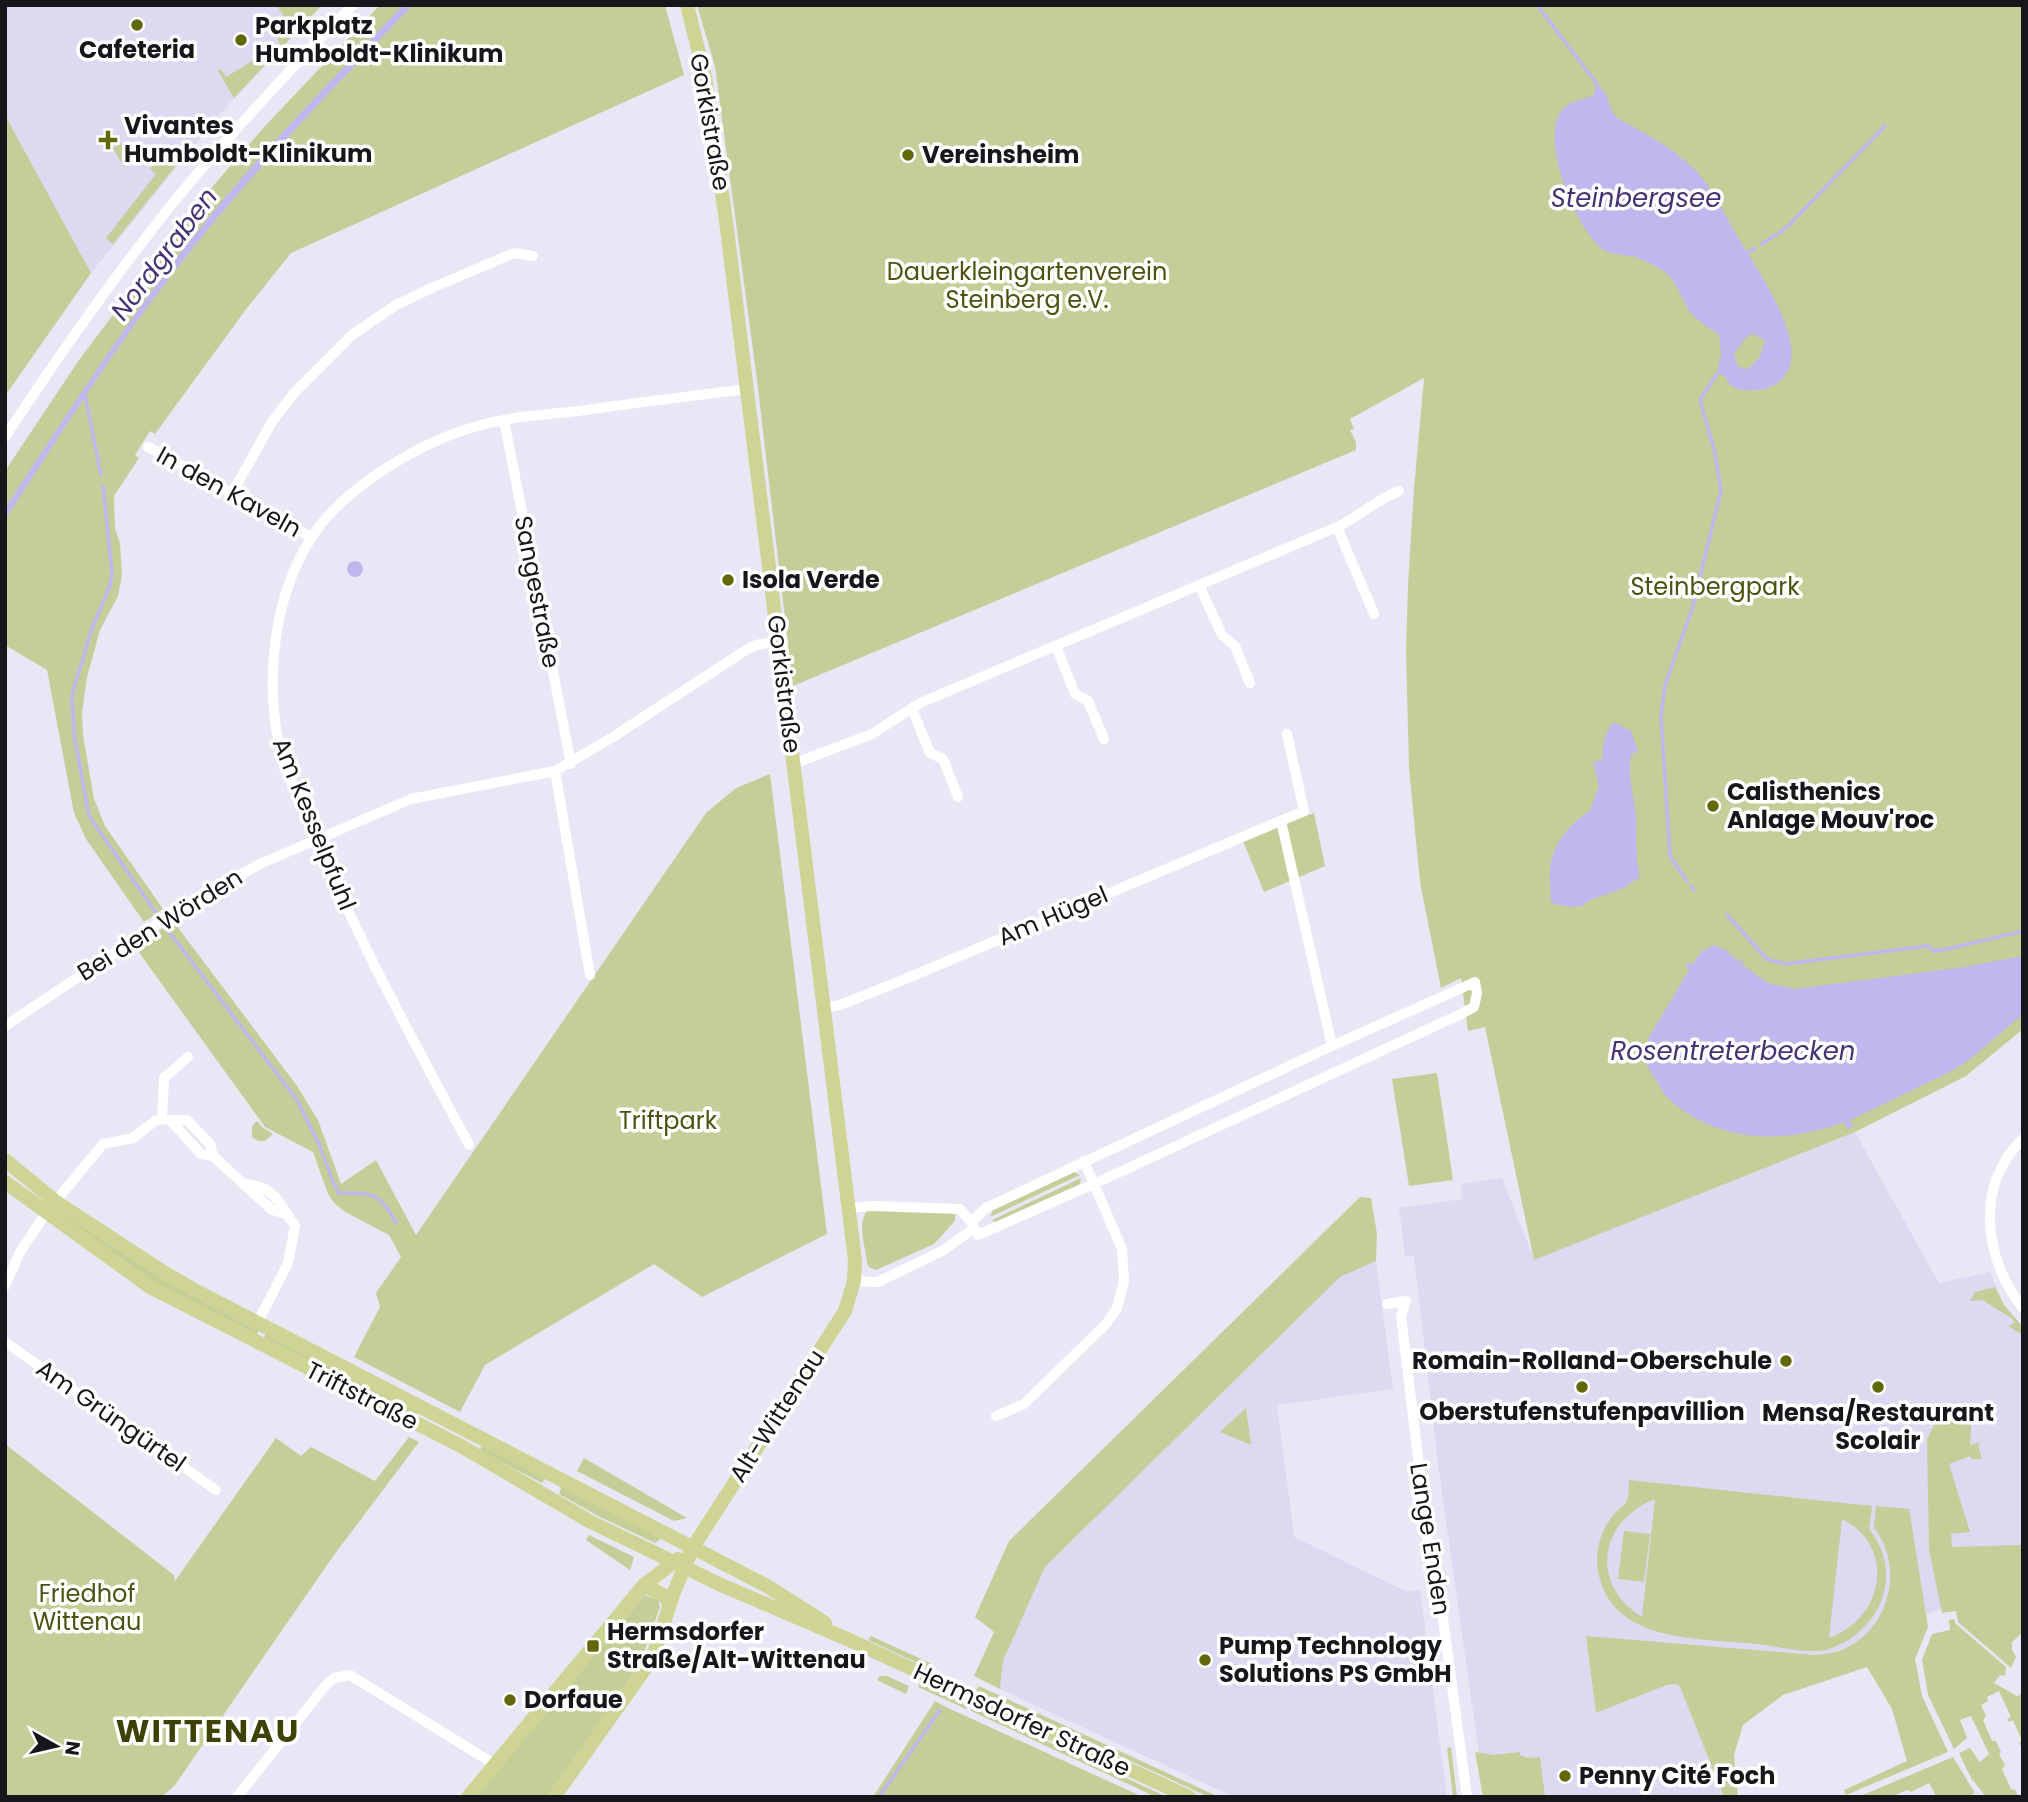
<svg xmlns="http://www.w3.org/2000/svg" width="2028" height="1802" viewBox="0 0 2028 1802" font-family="Poppins,sans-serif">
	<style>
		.built { fill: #ddd9f0 }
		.green { fill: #c5cd99; fill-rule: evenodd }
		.water { fill: #c1b6ed; fill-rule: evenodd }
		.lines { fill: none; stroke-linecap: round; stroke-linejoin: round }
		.stream { stroke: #c1b6ed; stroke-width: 3.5 }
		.minor { stroke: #fff; stroke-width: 10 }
		.major { stroke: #cdd494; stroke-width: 14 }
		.poi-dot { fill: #61680a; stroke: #fff; stroke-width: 2.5 }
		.labels { text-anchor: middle; stroke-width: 7; stroke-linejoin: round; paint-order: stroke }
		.poi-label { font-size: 24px; font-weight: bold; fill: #17161b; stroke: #fff; text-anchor: start }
		.street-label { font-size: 24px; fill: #17161b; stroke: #fff }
		.park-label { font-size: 24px; fill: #4d5210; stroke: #fff }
		.water-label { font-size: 26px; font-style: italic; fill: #453374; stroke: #fff }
		.district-label { font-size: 32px; font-weight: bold; letter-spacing: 2px; fill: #3d4203; stroke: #fff }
	</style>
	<rect width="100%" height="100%" fill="#e9e7f6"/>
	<!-- built -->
	<path class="built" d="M5,5H322L218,116L91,273L5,115Z
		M1855,1132L1939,1283L1990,1272L2004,1305L2023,1327V1545L1944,1607L1891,1632L1844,1649L1817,1655L1586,1636L1596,1713L1667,1685L1676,1684L1680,1687L1724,1797H1485L1438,1464L1414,1256H1405L1399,1208L1462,1199L1461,1184L1502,1178L1534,1259Z
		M1376,1261L1393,1389L1277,1405L1291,1512L1294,1537L1407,1592L1420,1590L1447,1797H1234L1000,1689L1003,1661L1045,1567L1340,1277Z"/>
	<!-- green -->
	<path class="green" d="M289,5H322L234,98L218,71L221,69L226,77L280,44L276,36L290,27L278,7Z
		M380,5H665L684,75L291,253L247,308L155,434L150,431L135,455L139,458L114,496L115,528L120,544L122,575L118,596L100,630L87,677L82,713L83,735L94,799L105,826L163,909L144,922L86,839L74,813L47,670L5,645V471L79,360L193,209L265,126Z
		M697,5H2023V1029L1966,1076L1855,1132L1534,1260L1485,1027L1468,1031L1461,978L1441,988L1420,882L1409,768L1406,651L1408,585L1414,489L1424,378L1350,419L1354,429L1350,430L1356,442V450L793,686L757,380L715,66Z
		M5,115L91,273L5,396Z
		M121,143L132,162L124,167L113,148Z
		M144,147L153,148L175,167L113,244L106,238L156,174L150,169L154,164L148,155L139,161V152Z
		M770,774L827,1234L702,1297L654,1264L485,1365L460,1412L354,1357L380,1307L376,1293L401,1257L389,1235L345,1212L334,1203L328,1194L313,1152L265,1127L135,947L173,921L297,1086L318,1120L341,1184L376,1160L416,1235L706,813L736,788Z
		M1314,813L1325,866L1264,892L1243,841Z
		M1437,1073L1453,1180L1409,1186L1392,1079Z
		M257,1121L262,1127L273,1134L265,1141H258L252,1137V1126Z
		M1074,1172L1080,1175L990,1217L993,1210Z
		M1081,1178L1080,1184L995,1222L992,1220Z
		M1360,1197L1371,1198L1377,1234L1376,1261L1340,1277L1045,1567L1003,1661L1000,1689L974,1676L994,1632L975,1617L1009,1541Z
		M868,1210L951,1213L955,1214V1221L934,1244L876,1270L869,1267L867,1263C866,1247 856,1223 868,1210Z
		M58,1211L259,1329L256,1336L161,1287L56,1212Z
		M1995,1287L2004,1305L2023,1327V1335L2008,1326L2014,1323L2013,1319L1982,1300L1970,1301L1975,1292Z
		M266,1333L417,1410V1417L263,1340Z
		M1246,1408L1251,1445L1220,1432Z
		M1972,1411L1970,1445L1981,1442L1978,1446L1982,1459H1972L1970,1456L1949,1464L1970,1532L1951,1534L1952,1547L2023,1545V1632L2012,1642V1650L2016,1657L2011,1668L1958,1622L1956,1611L1942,1613L1929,1549L1927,1439L1936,1421Z
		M409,1437L419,1442L334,1555L175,1785L162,1797H5V1444L174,1575L175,1581L276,1438L301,1456L311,1447L375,1481Z
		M481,1446L546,1477L542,1483L480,1451Z
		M584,1458L687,1518L674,1521L577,1471Z
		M1629,1480L1872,1506L1869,1529C1906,1575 1879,1634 1826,1650C1812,1654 1773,1646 1757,1644C1700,1638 1611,1644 1598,1571C1594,1550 1602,1527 1616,1512C1619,1509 1625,1505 1627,1501C1629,1495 1629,1486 1629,1480ZM1655,1499L1642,1617C1589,1584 1599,1521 1655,1499ZM1842,1519C1897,1546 1884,1619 1829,1638Z
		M562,1486L663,1537L655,1543L598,1516L559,1494Z
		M1876,1506L1909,1509L1928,1627L1915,1659L1922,1696L1948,1752L1846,1795L1844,1790L1907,1761L1892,1709L1867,1667L1783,1695L1743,1725L1734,1755L1738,1797H1724L1680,1687L1676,1684L1667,1685L1596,1713L1586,1636L1817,1655C1825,1653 1836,1653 1844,1649C1890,1629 1905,1566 1874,1528Z
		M1624,1531L1650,1534L1644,1582L1618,1579Z
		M589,1535L634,1557L630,1570L586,1540Z
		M645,1595L658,1600L660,1607L640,1663L549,1797H476Z
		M1954,1619L1955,1623L2006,1667L2005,1676L2000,1675L1994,1683L2017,1696L2023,1693V1747L2022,1748L2019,1743L2022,1741L2013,1720L2009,1722L2007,1719L2011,1717L1999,1691L1987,1697L1988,1701L1981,1705L1986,1716L1983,1720L1992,1741H1996L2001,1752L1999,1754L2005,1765L2002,1769L2011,1789L2015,1790L2019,1797H1986L1971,1778L1959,1753L1970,1748L1980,1762L1989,1754L1971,1716L1960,1720L1967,1738L1954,1749L1928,1695L1922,1660L1932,1634L1950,1630L1949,1620Z
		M871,1636L930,1663L929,1668L868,1640Z
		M880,1676H887L909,1686L906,1694L877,1680Z
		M920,1683L968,1705L966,1709L918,1687Z
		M979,1686L1219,1797H1209L976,1690Z
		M935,1701L946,1707L1143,1797H873Z
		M973,1707L1167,1797H1156L971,1711Z
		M1451,1747L1457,1797H1453L1447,1748Z
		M1475,1752L1494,1755L1520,1752V1755L1528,1758L1540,1757L1545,1797H1483Z
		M1953,1757L1975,1793L1968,1797L1936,1796L1929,1783L1911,1792L1907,1790L1891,1797H1858Z"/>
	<!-- water -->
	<path class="water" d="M403,5H413C332,90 251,173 179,266C115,346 61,434 5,520V508C66,416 124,324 193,237C257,155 331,81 403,5Z
		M1597,84C1612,97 1606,105 1617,118C1643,133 1671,146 1693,168C1711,185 1726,217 1739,239C1756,268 1813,347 1783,378C1775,386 1767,390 1755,390C1741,391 1730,390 1725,376L1721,374L1716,377L1721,353L1719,335C1710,328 1697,321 1690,312C1682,301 1678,284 1668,275C1661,268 1644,260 1635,257C1624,254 1614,256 1604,250C1577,232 1537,136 1563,109C1570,102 1583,98 1593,96ZM1752,333L1765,340L1759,358L1747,370L1737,365L1734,354L1743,341Z
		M347 569a8 8 0 1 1 16 0a8 8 0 1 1-16 0Z
		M1614,722L1631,731L1638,751L1631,755C1627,778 1634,793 1636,816C1637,837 1635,857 1640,877L1624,888L1590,900L1582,906L1568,907L1551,903C1551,892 1549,880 1550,869C1552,845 1570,823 1590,811L1599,785L1593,762L1603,760C1601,748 1605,730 1614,722Z
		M1713,945L1726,950L1739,962L1742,959L1744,960L1741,964L1768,983L1795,989L1964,967L2023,956V1014L1969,1060L1950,1072L1850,1120L1853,1127L1847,1129L1844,1122C1787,1144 1717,1144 1669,1099C1660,1091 1648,1063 1643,1061L1646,1059L1649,1037L1689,970L1686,966L1687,963L1693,964L1700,953Z"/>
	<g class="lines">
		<!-- stream -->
		<path class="stream" d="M1537,5L1597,84V88
			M1762,244L1786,228L1885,126
			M1745,254L1755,248
			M85,395L101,475
			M103,486L112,572L110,586L92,628L72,695L74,734L89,816L156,913
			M1687,881L1670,856L1661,717L1665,685L1692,609L1721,491L1715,453L1700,400L1716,375
			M1691,886L1694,890
			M1727,915L1767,959L1785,964L1928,946L1934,951L1943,950L2023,931
			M167,929L297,1100L319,1144L333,1182L339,1193C373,1193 380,1192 396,1223
			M879,1797L940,1710"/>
		<!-- minor -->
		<path class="minor" d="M504,420L571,764
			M5,437C65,346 127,257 197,174C247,116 299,60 353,5
			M148,447L311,537
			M232,493L272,422L293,394L352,335L396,305L434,287L514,253L533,256
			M1337,527L1374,614
			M1199,585L1222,635L1235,646L1250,683
			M1056,646L1075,694L1088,701L1104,739
			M912,709L930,753L943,759L958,797
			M793,762L801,761L872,734L920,703L1337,527C1360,516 1374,501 1399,491
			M555,771L590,975
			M1281,821L1332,1046
			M824,1008L840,1005L898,982L1304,811L1287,734
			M5,1026L193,900L262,863L411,799L555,771L613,737L746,650L756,645L779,641
			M162,1119L164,1078L188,1057
			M170,1120H187L210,1144L213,1156
			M2023,1139C1974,1184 1984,1260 2023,1308
			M469,1145C415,1043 358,942 315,834C303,805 285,775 279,744C265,678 274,597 310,540C340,490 417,444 471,428C505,417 542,415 578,411C634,403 691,396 747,389
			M243,1184C267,1185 276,1195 287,1214
			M849,1208L873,1206L960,1209L971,1222L978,1235L1094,1184L1461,1014L1474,1007L1477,993L1475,982L1332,1046L986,1208L971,1222
			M854,1281L878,1282L942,1251L973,1229
			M5,1286L20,1252L46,1213L103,1144L133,1138L155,1121L162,1119L170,1120L201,1154L213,1156L272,1210L287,1214L295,1226L288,1263L258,1322
			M1387,1304L1406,1301L1401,1316L1430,1557L1436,1567L1467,1797
			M5,1342L216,1490
			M996,1416L1024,1404L1106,1324L1117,1308L1124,1281L1122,1249L1084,1161
			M237,1797L325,1686L334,1678L350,1675L494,1764"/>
		<!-- major -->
		<path class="major" d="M5,1160L55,1201L165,1273L198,1292L767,1586L825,1623
			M5,1182L150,1287L459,1445L591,1522L719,1584L854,1642L1189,1797
			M644,1585L663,1595L670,1604
			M468,1797L644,1585L678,1559
			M554,1797L645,1669L655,1650L674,1592L693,1547L845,1311L854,1281L855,1260L726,221L705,77L687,5"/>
	</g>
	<!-- markers -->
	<g class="poi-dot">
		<circle cx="137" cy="25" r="7"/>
		<circle cx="241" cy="40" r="7"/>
		<path d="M104.5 129.5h7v7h7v7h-7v7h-7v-7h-7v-7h7z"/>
		<circle cx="908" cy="155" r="7"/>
		<circle cx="728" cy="580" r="7"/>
		<circle cx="1713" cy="806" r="7"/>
		<circle cx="1786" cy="1361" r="7"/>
		<circle cx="1582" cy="1387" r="7"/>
		<circle cx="1878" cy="1387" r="7"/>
		<rect x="586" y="1639" width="14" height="14" rx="3.5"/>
		<circle cx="1205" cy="1660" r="7"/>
		<circle cx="510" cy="1700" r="7"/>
		<circle cx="1565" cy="1776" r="7"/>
	</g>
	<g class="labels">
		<!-- poi labels -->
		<g class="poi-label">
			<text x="255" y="34">Parkplatz<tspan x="255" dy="28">Humboldt-Klinikum</tspan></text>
			<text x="137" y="58" text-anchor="middle">Cafeteria</text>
			<text x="124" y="134">Vivantes<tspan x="124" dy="28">Humboldt-Klinikum</tspan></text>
			<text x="922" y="163">Vereinsheim</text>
			<text x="742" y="588">Isola Verde</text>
			<text x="1727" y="800">Calisthenics<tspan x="1727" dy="28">Anlage Mouv'roc</tspan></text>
			<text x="1772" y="1369" text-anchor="end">Romain-Rolland-Oberschule</text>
			<text x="1582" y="1420" text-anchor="middle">Oberstufenstufenpavillion</text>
			<text x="1878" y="1421" text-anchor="middle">Mensa/Restaurant<tspan x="1878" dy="28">Scolair</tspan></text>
			<text x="607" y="1640">Hermsdorfer<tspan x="607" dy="28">Straße/Alt-Wittenau</tspan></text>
			<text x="1219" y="1654">Pump Technology<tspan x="1219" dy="28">Solutions PS GmbH</tspan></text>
			<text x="524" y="1708">Dorfaue</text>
			<text x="1579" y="1784">Penny Cité Foch</text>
		</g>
		<!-- street labels -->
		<g class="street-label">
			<text transform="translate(710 122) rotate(80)" y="8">Gorkistraße</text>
			<text transform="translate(229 492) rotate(29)" y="8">In den Kaveln</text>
			<text transform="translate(537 592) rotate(79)" y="8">Sangestraße</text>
			<text transform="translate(784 684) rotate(83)" y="8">Gorkistraße</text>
			<text transform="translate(314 824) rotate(68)" y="8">Am Kesselpfuhl</text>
			<text transform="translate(1053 916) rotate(-23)" y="8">Am Hügel</text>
			<text transform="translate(160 925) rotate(-32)" y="8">Bei den Wörden</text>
			<text transform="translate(362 1396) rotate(27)" y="8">Triftstraße</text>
			<text transform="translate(111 1416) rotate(35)" y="8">Am Grüngürtel</text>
			<text transform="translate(777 1416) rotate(-57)" y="8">Alt-Wittenau</text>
			<text transform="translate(1430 1539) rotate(81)" y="8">Lange Enden</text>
			<text transform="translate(1022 1720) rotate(25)" y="8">Hermsdorfer Straße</text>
		</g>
		<!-- park labels -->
		<g class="park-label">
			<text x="1027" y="280">Dauerkleingartenverein<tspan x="1027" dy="28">Steinberg e.V.</tspan></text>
			<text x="1715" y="595">Steinbergpark</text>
			<text x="668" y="1129">Triftpark</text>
			<text x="87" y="1602">Friedhof<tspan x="87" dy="28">Wittenau</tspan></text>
		</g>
		<!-- water labels -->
		<g class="water-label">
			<text x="1636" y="207">Steinbergsee</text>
			<text transform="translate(164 254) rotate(-53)" y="9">Nordgraben</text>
			<text x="1733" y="1060">Rosentreterbecken</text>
		</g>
		<!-- district labels -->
		<g class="district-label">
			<text x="208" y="1742">WITTENAU</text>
		</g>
	</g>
	<!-- border -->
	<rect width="2028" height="1802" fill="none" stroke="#17161b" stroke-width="14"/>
	<!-- north arrow -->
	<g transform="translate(56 1746) rotate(98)" stroke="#ffffff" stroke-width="5" paint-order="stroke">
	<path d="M0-5L12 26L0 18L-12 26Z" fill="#17161b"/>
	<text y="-10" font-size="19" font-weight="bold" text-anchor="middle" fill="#17161b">N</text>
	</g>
</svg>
